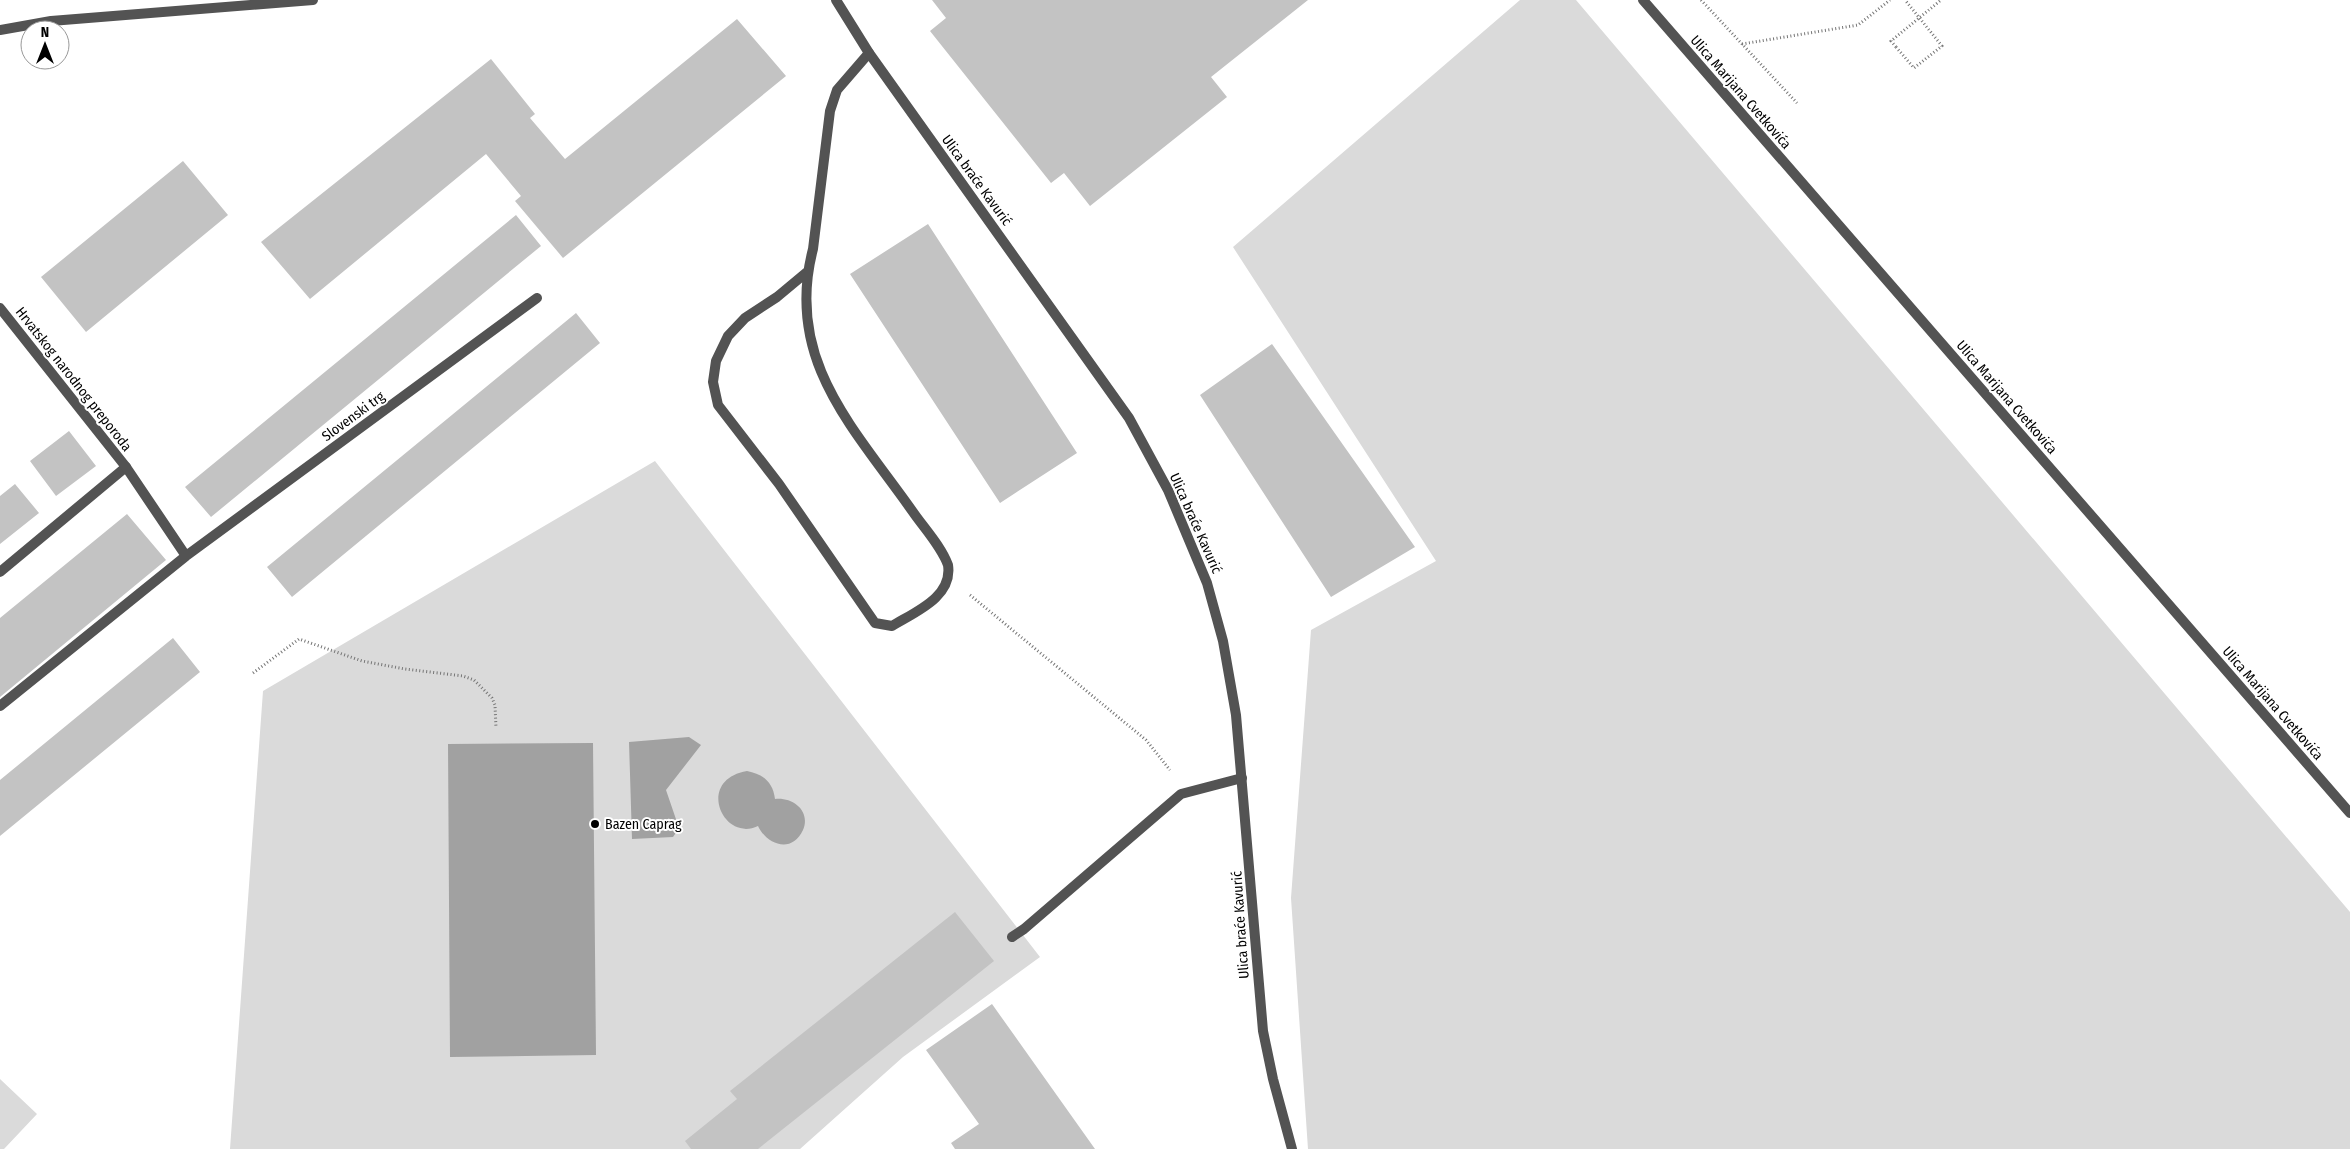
<svg xmlns="http://www.w3.org/2000/svg" width="2350" height="1149" viewBox="0 0 2350 1149" font-family="'Fira Sans Condensed',sans-serif">
	<style>
		.green { fill: #dadada }
		.water { fill: #a1a1a1 }
		.building { fill: #c3c3c3 }
		.lines { fill: none; stroke-linecap: round; stroke-linejoin: round }
		.path { stroke: #757575; stroke-width: 3; stroke-dasharray: 1 2.5; stroke-linecap: butt }
		.service { stroke: #535353; stroke-width: 10 }
		.minor { stroke: #535353; stroke-width: 10 }
		.path-bridge { stroke: #757575; stroke-width: 3; stroke-dasharray: 1 2.5; stroke-linecap: butt }
		.poi-dot { fill: #000; stroke: #fff; stroke-width: 2 }
		.labels { text-anchor: middle; stroke-width: 4; stroke-linejoin: round; paint-order: stroke }
		.street-label { font-size: 14px; fill: #000; stroke: #fff }
		.poi-label { font-size: 14px; fill: #000; stroke: #fff; text-anchor: start }
	</style>
	<rect width="100%" height="100%" fill="#fff"/>
	<!-- green -->
	<path class="green" d="M1520,0H1576L2350,912V1149H1308L1291,898L1311,630L1436,561L1233,247Z
		M655,461L1040,957L903,1057L800,1149H230L263,691Z
		M0,1079L37,1114L4,1149H0Z"/>
	<!-- water -->
	<path class="water" d="M689,737L701,745L666,790L679,828L673,837L632,839L629,742Z
		M593,743L596,1055L450,1057L448,744Z
		M747,771C763,774 773,782 775,799C793,797 811,811 803,830C792,854 767,845 758,826C723,843 695,780 747,771Z"/>
	<!-- building -->
	<path class="building" d="M932,0H1308L1211,77L1227,97L1090,206L1064,173L1051,183L930,31L946,18Z
		M737,19L786,76L563,258L515,201L521,196L486,154L310,299L261,242L491,59L535,114L530,118L565,159Z
		M183,161L228,215L86,332L41,277Z
		M516,215L541,246L211,517L185,487Z
		M928,224L1077,453L1000,503L850,274Z
		M576,313L600,343L292,597L267,567Z
		M1272,344L1415,547L1331,597L1200,395Z
		M69,431L96,466L56,496L30,461Z
		M15,484L39,513L0,544V496Z
		M127,514L166,560L0,697V618Z
		M173,638L200,672L0,836V780Z
		M955,912L994,961L758,1149H691L685,1141L737,1099L730,1091Z
		M992,1004L1095,1149H955L951,1143L979,1124L926,1050Z"/>
	<g class="lines">
		<!-- path -->
		<path class="path" d="M1701,0L1797,103
			M1742,44L1858,25L1890,0
			M1896,47L1914,68L1942,46L1905,0
			M970,595L1146,740L1170,770
			M253,673L299,639L362,661L405,669L463,676L474,680L492,698L495,705L496,728"/>
		<!-- service -->
		<path class="service" d="M807,272L777,297L745,318L728,336L716,361L713,382L718,405L779,484L875,623L892,626C915,612 953,597 948,565C941,546 924,528 913,512C854,428 784,360 813,249L830,111L837,90L869,53
			M0,572L126,467
			M1012,937L1024,929L1181,794L1242,778"/>
		<!-- minor -->
		<path class="minor" d="M836,0L869,53L1129,418L1168,490L1207,583L1223,641L1236,715L1263,1031L1273,1079L1292,1149
			M1643,0L2350,813
			M0,30L51,21L313,0
			M0,308L126,467L186,556
			M0,706L186,556L537,298"/>
		<!-- path-bridge -->
		<path class="path-bridge" d="M1896,47L1891,41L1941,0"/>
	</g>
	<!-- markers -->
	<circle class="poi-dot" cx="595" cy="824" r="5"/>
	<g class="labels">
		<!-- street labels -->
		<g class="street-label">
			<text transform="translate(1741 92) rotate(49)" y="5">Ulica Marijana Cvetkovića</text>
			<text transform="translate(977 180) rotate(54)" y="5">Ulica braće Kavurić</text>
			<text transform="translate(74 379) rotate(52)" y="5">Hrvatskog narodnog preporoda</text>
			<text transform="translate(2007 397) rotate(49)" y="5">Ulica Marijana Cvetkovića</text>
			<text transform="translate(353 416) rotate(-36)" y="5">Slovenski trg</text>
			<text transform="translate(1196 523) rotate(66)" y="5">Ulica braće Kavurić</text>
			<text transform="translate(2273 703) rotate(49)" y="5">Ulica Marijana Cvetkovića</text>
			<text transform="translate(1240 925) rotate(-94)" y="5">Ulica braće Kavurić</text>
		</g>
		<!-- poi labels -->
		<g class="poi-label">
			<text x="605" y="829">Bazen Caprag</text>
		</g>
	</g>
	<!-- north arrow -->
	<g transform="translate(45 45)"><circle r="24" fill="#ffffff" stroke="#999999"/>
	<path d="M0-4L9 19L0 12L-9 19Z" fill="#000000"/>
	<text y="-8" font-size="14" font-weight="bold" text-anchor="middle" fill="#000000">N</text>
	</g>
</svg>
